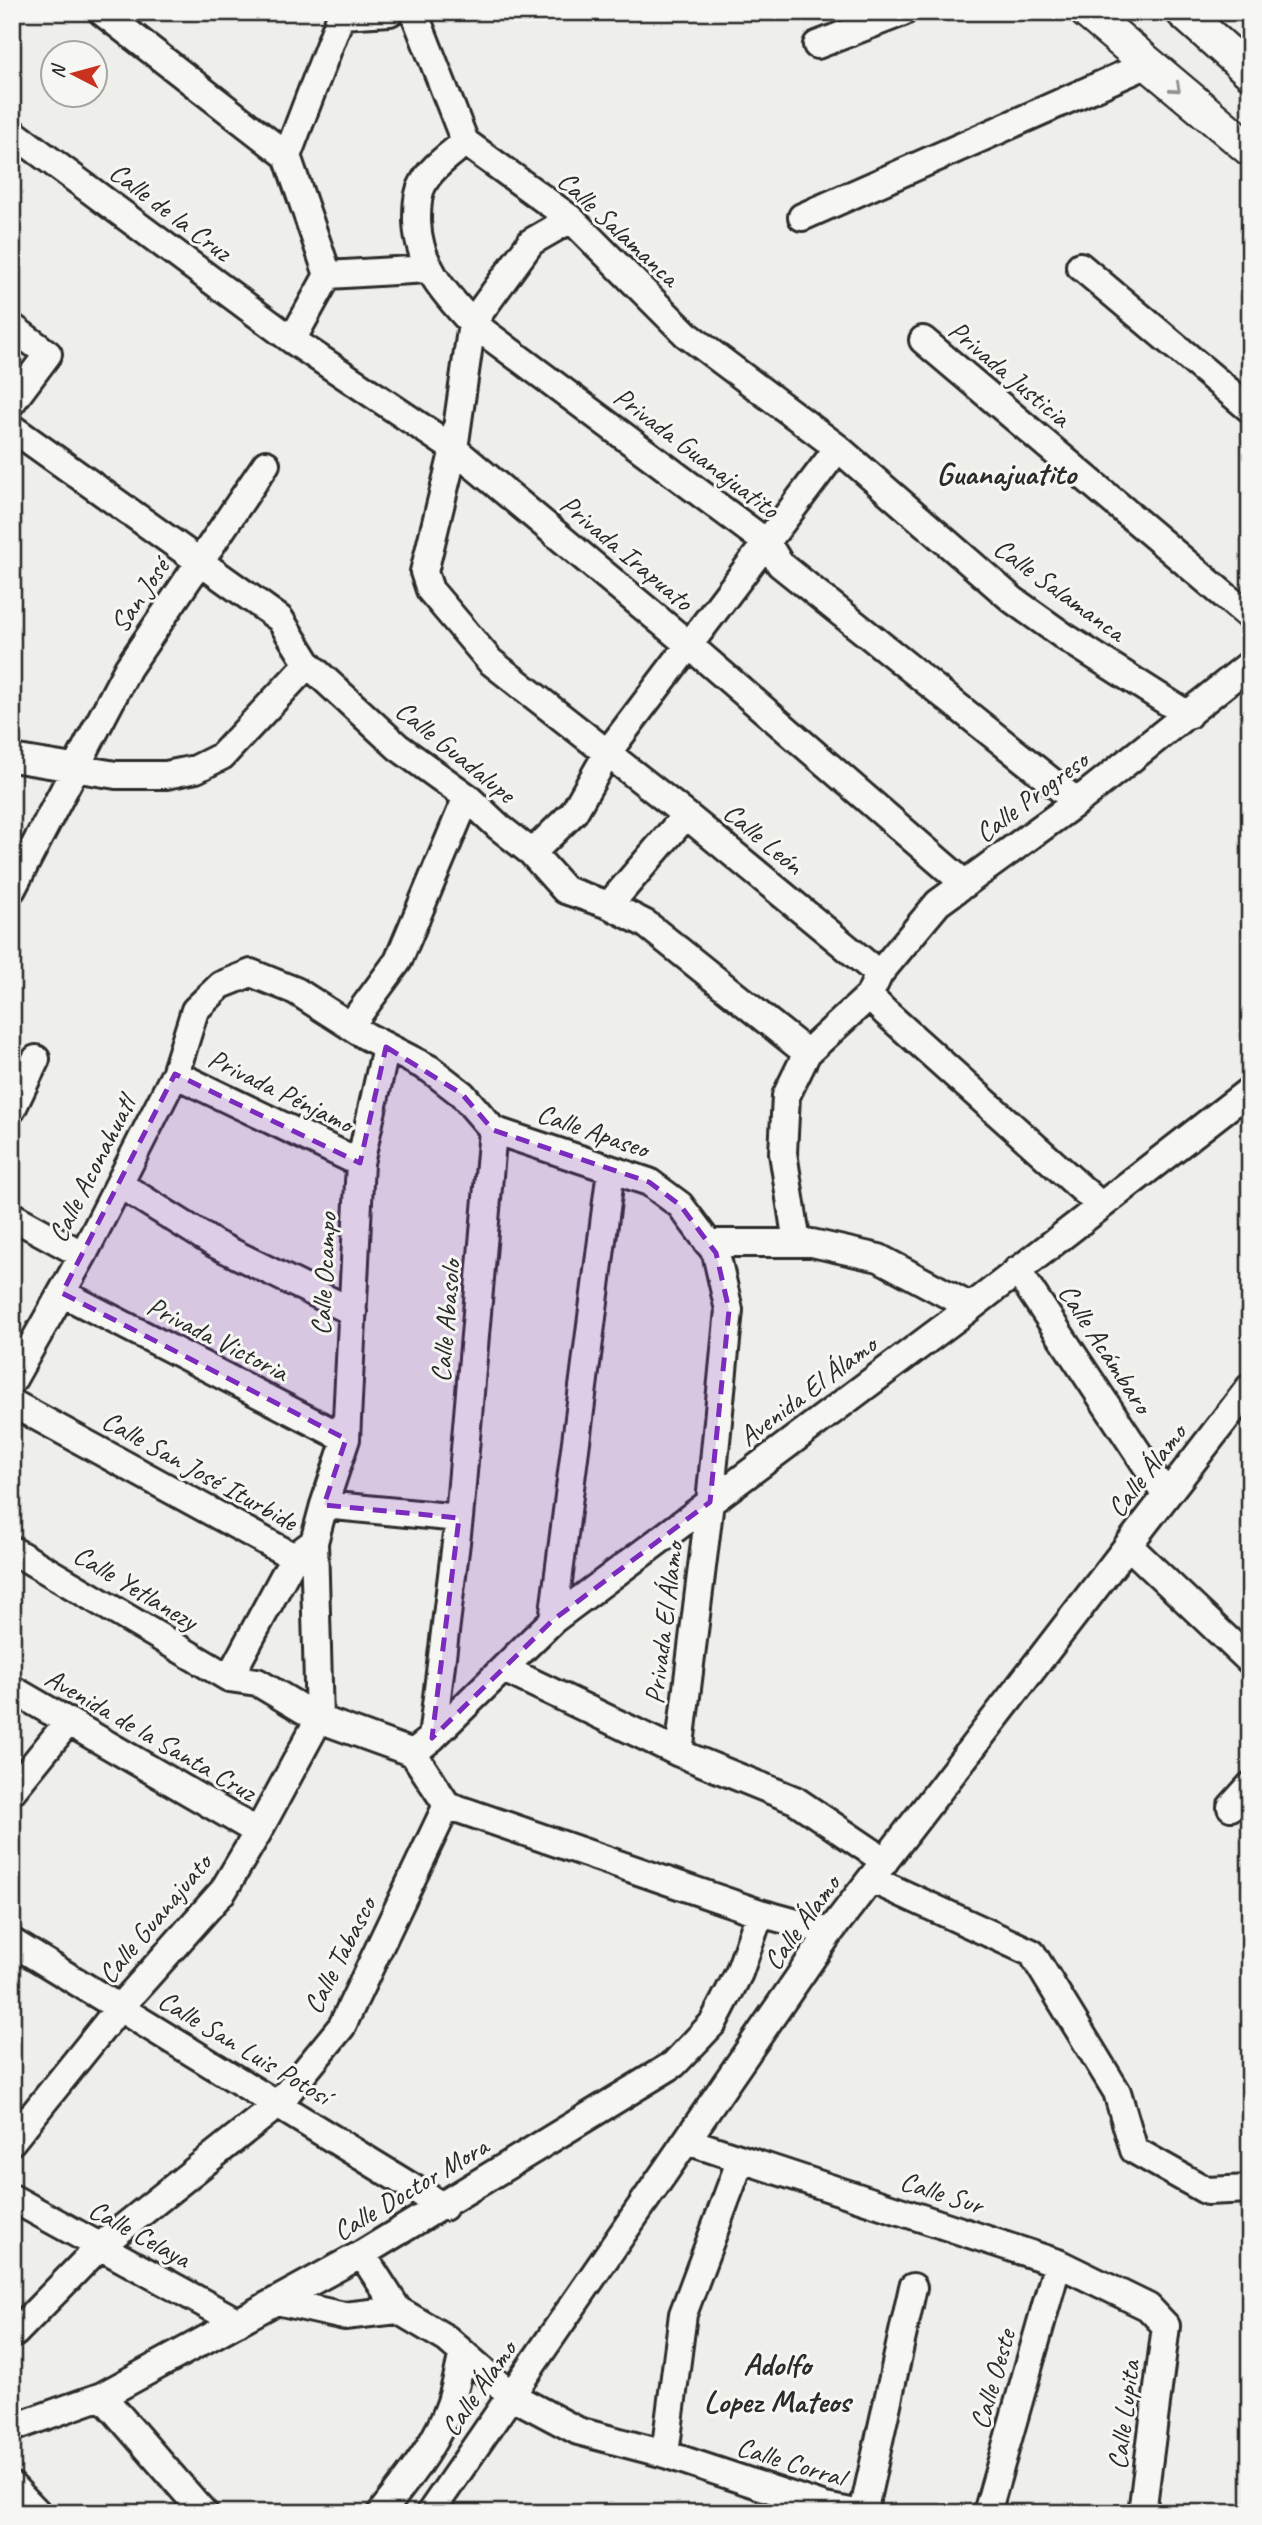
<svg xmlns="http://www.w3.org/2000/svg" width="1262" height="2525" viewBox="0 0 1262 2525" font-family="Caveat,sans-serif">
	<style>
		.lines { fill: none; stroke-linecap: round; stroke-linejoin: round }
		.minor-casing { stroke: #2b2b2b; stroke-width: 32 }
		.major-casing { stroke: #2b2b2b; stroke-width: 38 }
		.minor { stroke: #f6f6f2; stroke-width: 26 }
		.major { stroke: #f6f6f2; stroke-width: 33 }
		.oneway { stroke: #90908e }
		.marked { fill: #7b2cbf; fill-opacity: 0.2; stroke: #7b2cbf; stroke-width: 5; stroke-dasharray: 14 9; stroke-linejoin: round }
		.labels { text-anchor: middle; stroke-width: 6; stroke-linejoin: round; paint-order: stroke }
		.street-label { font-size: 28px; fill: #2b2b2b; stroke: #f6f6f2 }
		.quarter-label { font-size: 32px; font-weight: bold; fill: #2b2b2b; stroke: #f6f6f2 }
	</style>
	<rect width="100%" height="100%" fill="#eeeeea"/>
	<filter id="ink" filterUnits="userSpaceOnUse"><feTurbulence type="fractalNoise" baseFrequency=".0143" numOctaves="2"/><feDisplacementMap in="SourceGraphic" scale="14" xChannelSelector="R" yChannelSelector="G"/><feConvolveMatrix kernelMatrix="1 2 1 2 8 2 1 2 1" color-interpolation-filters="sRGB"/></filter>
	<g filter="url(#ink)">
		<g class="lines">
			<!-- minor casing -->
			<g class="minor-casing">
				<path id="minor" d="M102,12L287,156
					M414,12L465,142L571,219L686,334L838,448L1013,600L1065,637L1188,715
					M341,15L390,12
					M817,45L903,12
					M12,132L292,340L454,449L689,645L965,884
					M465,142C452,154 431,167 423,184C417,194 417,209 417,221C418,264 444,293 472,323L767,543L780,564L1077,802
					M802,217L1148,64
					M571,219L531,242L472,323L454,449L424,572L430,590L490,661L686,815L879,974
					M1080,266L1250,409
					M328,275L428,269
					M12,327L48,354L12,402
					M292,340L328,275L287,156L341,15L340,12
					M923,340L1250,617
					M12,428L280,619L308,664L398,747L467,797L499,827L532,853L565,890L609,905L646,924L807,1053L869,996L879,974L938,903L1077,802L1250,664
					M12,758L116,775H166L196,769L222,756L308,664
					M532,853L574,812L608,752L838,448
					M12,889L128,668L266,464
					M609,905L686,815
					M869,996L885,1012L1100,1205
					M350,1026L398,961L467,797
					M175,1074L360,1163
					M12,1109L36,1059
					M119,1184L215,1244L353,1312
					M12,1216L83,1255
					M708,1243H812L879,1258L971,1307
					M797,1243L783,1153L786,1096L807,1053
					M1017,1270L1166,1495
					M62,1293L346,1439
					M12,1381L83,1255L175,1074L195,1010L221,985L251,973L296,991L366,1036L430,1069L462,1094L493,1130L649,1182L680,1205L716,1253L729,1310L710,1502L679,1753
					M12,1403L294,1557
					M324,1505L346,1439L360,1163L386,1047
					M1128,1545L1250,1661
					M12,1550L229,1678L257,1682L319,1719L413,1753L447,1805L760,1913L830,1932
					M553,1620L611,1170
					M504,1669L679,1753L795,1800L885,1861
					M229,1678L294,1557L314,1542L324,1505L459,1518
					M12,1689L258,1832
					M432,1738L459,1518L493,1130
					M413,1753L432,1738L553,1620L971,1307L1250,1090
					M12,1791L68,1722
					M1231,1807L1250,1786
					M871,1879L1032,1953L1117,2092L1134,2150L1207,2191L1250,2189
					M12,1942L444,2207
					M12,2141L119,2008L223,1891L258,1832L319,1719L314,1542
					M687,2141L1058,2263L1148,2307L1166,2326L1142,2513
					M12,2198L238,2322
					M362,2254L398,2310L447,2339L512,2396L578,2431L665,2454L825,2507L856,2513
					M277,2301L344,2316L398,2310
					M12,2331L15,2333L99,2247L278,2104L342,2026L447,1805
					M102,2396L204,2513
					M12,2428L102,2396L362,2254L674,2064L713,2023L739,1973L760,1913
					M665,2454L683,2314L741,2159
					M12,2486L38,2513
					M381,2513C408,2478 437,2444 451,2402C456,2386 459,2369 463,2353
					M430,2513L830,1932L1250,1387
					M863,2513L913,2287
					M987,2513L1058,2263"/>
			</g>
			<!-- major casing -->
			<g class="major-casing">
				<path id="major" d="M1087,12L1250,149
					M1183,12L1250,72"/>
			</g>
			<!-- minor -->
			<use href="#minor" class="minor"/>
			<!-- major -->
			<use href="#major" class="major"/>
		</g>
		<!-- one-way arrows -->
		<defs><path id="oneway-chevron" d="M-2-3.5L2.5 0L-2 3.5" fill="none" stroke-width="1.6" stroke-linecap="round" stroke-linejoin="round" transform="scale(1.75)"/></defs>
		<use class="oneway" href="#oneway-chevron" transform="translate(1176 88) rotate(41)"/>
	</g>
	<!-- marked area -->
	<path class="marked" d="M386,1047L462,1094L493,1130L649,1182L680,1205L716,1253L729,1310L710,1502L553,1620L432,1738L459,1518L324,1505L346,1439L62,1293L175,1074L360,1163Z"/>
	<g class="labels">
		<!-- street labels -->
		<g class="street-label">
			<text transform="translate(171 211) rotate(37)" y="10">Calle de la Cruz</text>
			<text transform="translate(619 228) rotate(43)" y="10">Calle Salamanca</text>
			<text transform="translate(1010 373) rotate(40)" y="10">Privada Justicia</text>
			<text transform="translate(697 452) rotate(37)" y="10">Privada Guanajuatito</text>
			<text transform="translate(627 552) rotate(40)" y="10">Privada Irapuato</text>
			<text transform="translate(1060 589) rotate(36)" y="10">Calle Salamanca</text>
			<text transform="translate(139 595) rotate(-56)" y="10">San José</text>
			<text transform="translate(456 751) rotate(39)" y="10">Calle Guadalupe</text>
			<text transform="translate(1031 796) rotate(-37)" y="10">Calle Progreso</text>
			<text transform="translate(764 838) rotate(40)" y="10">Calle León</text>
			<text transform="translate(281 1090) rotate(26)" y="10">Privada Pénjamo</text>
			<text transform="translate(593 1130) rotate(19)" y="10">Calle Apaseo</text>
			<text transform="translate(91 1169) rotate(-63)" y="10">Calle Aconahuatl</text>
			<text transform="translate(323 1274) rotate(-87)" y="10">Calle Ocampo</text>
			<text transform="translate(445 1321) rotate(-85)" y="10">Calle Abasolo</text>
			<text transform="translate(218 1338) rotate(27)" y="10">Privada Victoria</text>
			<text transform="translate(1106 1348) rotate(57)" y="10">Calle Acámbaro</text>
			<text transform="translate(807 1390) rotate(-37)" y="10">Avenida El Álamo</text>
			<text transform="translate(200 1470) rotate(29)" y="10">Calle San José Iturbide</text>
			<text transform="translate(1146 1470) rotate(-52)" y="10">Calle Álamo</text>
			<text transform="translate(136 1587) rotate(31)" y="10">Calle Yetlanezy</text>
			<text transform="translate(663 1623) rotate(-83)" y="10">Privada El Álamo</text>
			<text transform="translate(151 1734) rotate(30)" y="10">Avenida de la Santa Cruz</text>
			<text transform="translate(154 1918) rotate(-50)" y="10">Calle Guanajuato</text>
			<text transform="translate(801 1922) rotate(-54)" y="10">Calle Álamo</text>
			<text transform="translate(339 1955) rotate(-63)" y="10">Calle Tabasco</text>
			<text transform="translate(245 2047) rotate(31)" y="10">Calle San Luis Potosí</text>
			<text transform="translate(410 2188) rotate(-31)" y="10">Calle Doctor Mora</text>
			<text transform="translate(942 2192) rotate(18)" y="10">Calle Sur</text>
			<text transform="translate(140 2233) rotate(29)" y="10">Calle Celaya</text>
			<text transform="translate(992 2379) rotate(-74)" y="10">Calle Oeste</text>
			<text transform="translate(478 2388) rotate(-55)" y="10">Calle Álamo</text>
			<text transform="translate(1123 2415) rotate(-83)" y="10">Calle Lupita</text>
			<text transform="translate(791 2461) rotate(17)" y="10">Calle Corral</text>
		</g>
		<!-- quarter labels -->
		<g class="quarter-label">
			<text x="1006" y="484">Guanajuatito</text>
			<text x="777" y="2375">Adolfo<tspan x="777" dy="37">Lopez Mateos</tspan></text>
		</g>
	</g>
	<!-- margin -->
	<rect width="1262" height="2525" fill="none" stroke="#f6f6f2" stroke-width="42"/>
	<rect x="21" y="21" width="1220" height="2483" fill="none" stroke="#2b2b2b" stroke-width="2.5" filter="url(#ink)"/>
	<!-- north arrow -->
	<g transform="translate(74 74) rotate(276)"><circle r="33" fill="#f6f6f2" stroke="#a5a5a2" stroke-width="2"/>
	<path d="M0-5L12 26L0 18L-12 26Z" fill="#c8321e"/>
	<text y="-10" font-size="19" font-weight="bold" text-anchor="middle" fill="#2b2b2b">N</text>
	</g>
</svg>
